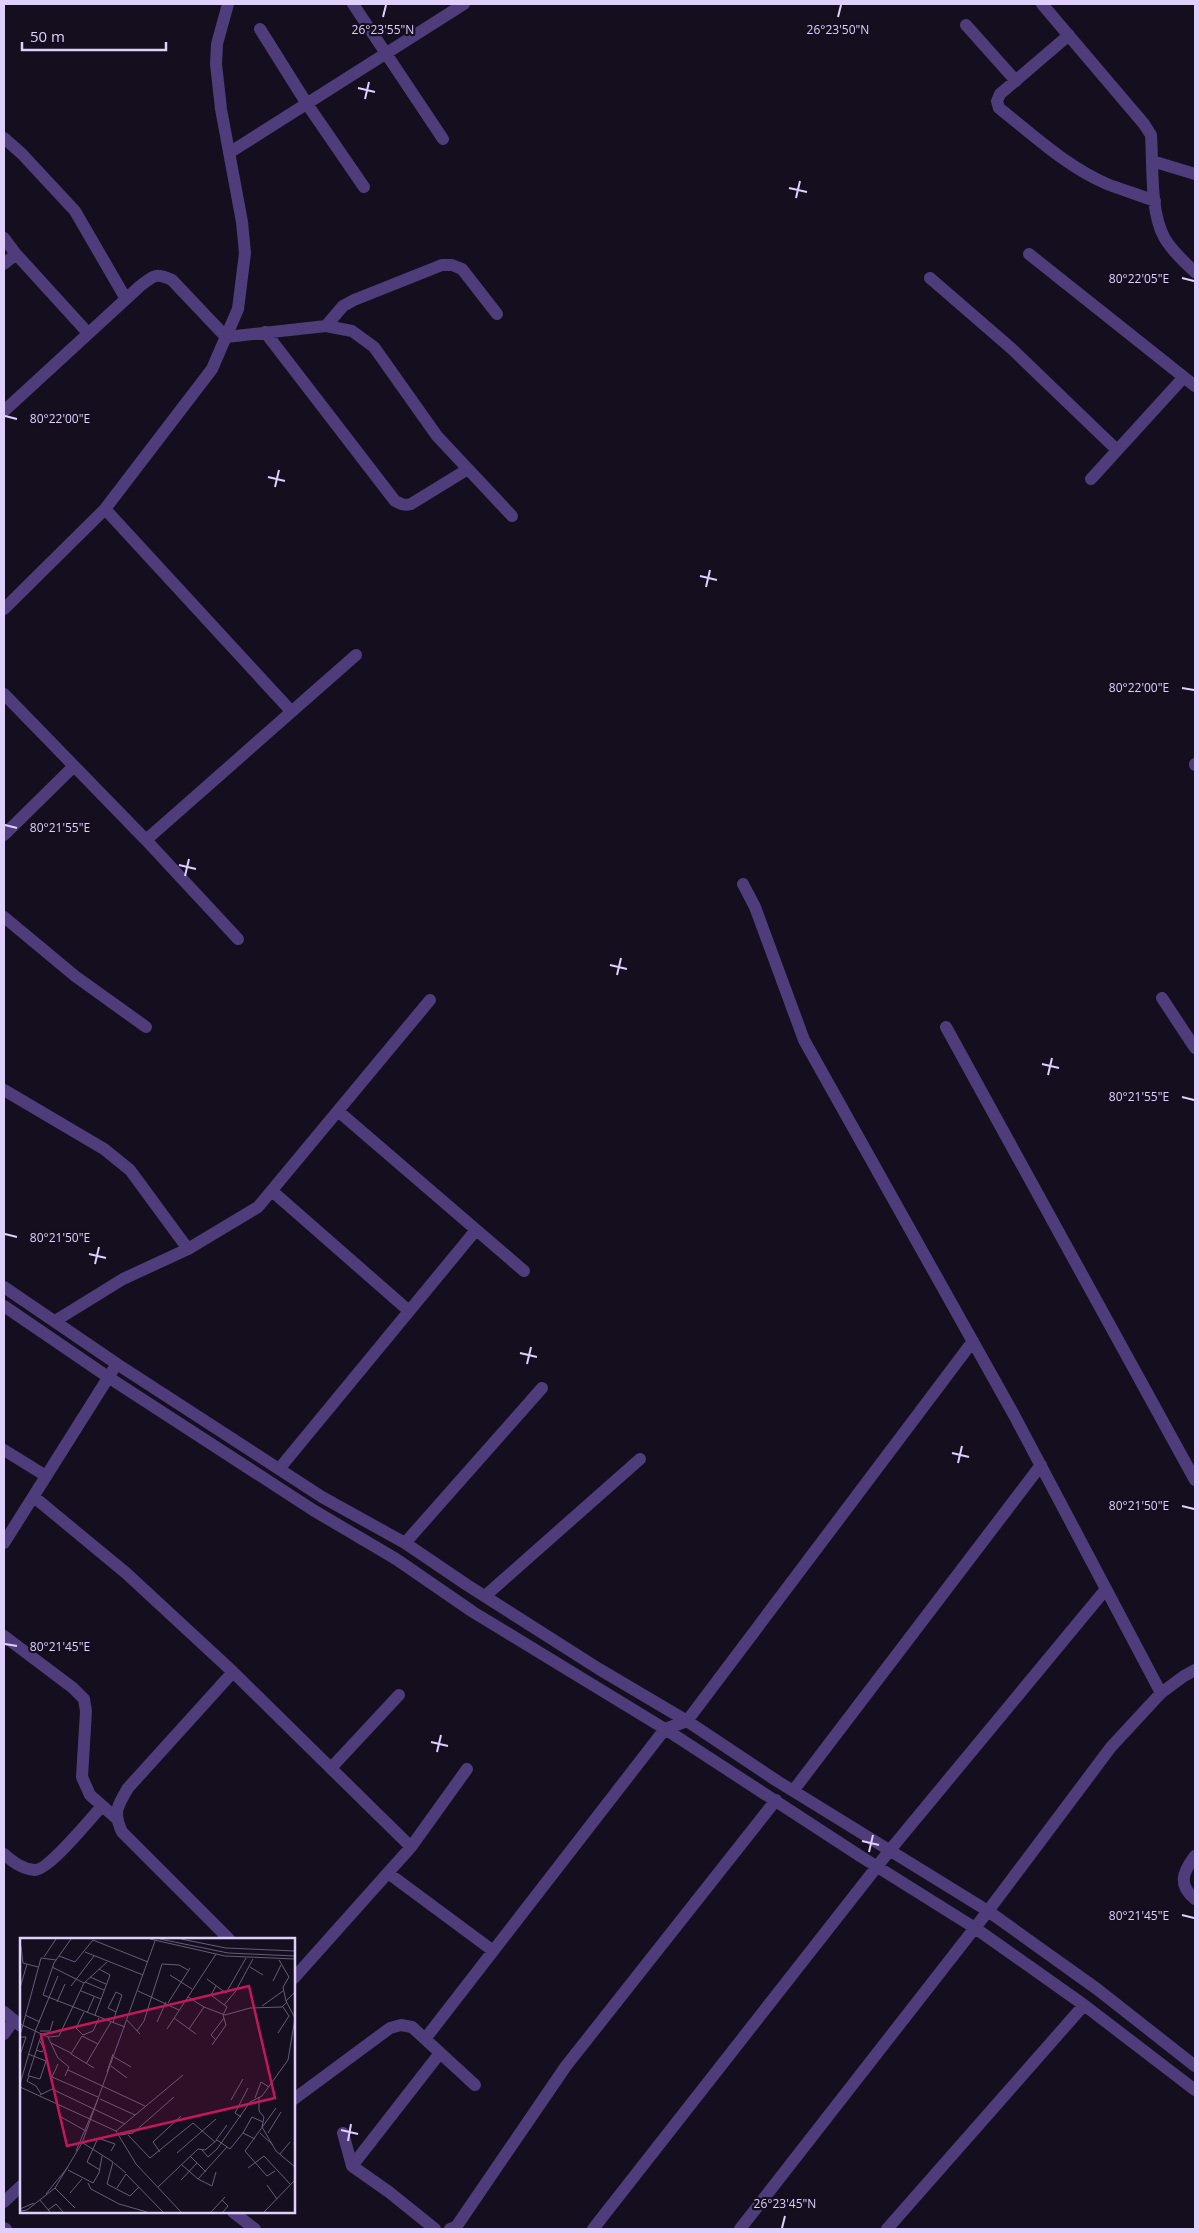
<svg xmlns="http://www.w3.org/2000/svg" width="1199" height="2233" viewBox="0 0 1199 2233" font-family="'Open Sans',sans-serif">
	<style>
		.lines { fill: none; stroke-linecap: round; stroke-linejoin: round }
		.minor { stroke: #4e3d7a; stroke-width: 12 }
		.ticks { fill: none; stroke: #dfd0fb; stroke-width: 2 }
		.inset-road { fill: none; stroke: #665c77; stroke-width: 1 }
		.view { fill: #c2185b; fill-opacity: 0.15; stroke: #c2185b; stroke-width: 2.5 }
		.inset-edge { fill: none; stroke: #dfd0fb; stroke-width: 2.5 }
		.ticks-label { font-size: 12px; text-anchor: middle; fill: #dfd0fb; stroke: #150e1f; stroke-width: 4.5; stroke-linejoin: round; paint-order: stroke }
	</style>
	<rect width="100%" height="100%" fill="#150e1f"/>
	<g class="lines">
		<!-- minor -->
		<path class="minor" d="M353,4L443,139
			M1042,4L1144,124L1151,135C1153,165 1150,211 1164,237C1171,250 1184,262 1195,272
			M966,25L1016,81
			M260,29L307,104L364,187
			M1069,35L1000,94L997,101L999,108C1033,135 1067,167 1107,184C1123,190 1139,195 1155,201
			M4,138L22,154L75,211L126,299
			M229,153L464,4
			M1152,161L1195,174
			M4,238L16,254L4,264
			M16,254L88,333
			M1029,254L1195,386
			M930,278L1012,349L1117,450
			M326,326L343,306L354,300L442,265H452L462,269L497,314
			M265,332L395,501C401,504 404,506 411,504L468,469
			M4,411L139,287C153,276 155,272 172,280L226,337L326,326L352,331L374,347L437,436L512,516
			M1091,479L1184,377
			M105,509L212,369L238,309L245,253L242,222L221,109L216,64L217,44L228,4
			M4,609L105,509L291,711
			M4,694L146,840L238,939
			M1195,764V765
			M4,835L74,766
			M146,840L356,655
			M743,884L755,907L804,1040L1014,1415L1161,1693
			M4,917L75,976L146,1027
			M1162,998L1195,1048
			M946,1027L1195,1480
			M4,1090L104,1149L130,1170L188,1249
			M338,1111L524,1271
			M272,1191L409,1311
			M4,1287L117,1364L322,1497L405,1543L467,1585L599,1669L687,1721L777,1781L988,1911L1097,1989L1195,2066
			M4,1306L108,1377L313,1510L396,1559L473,1612L665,1729L860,1856L975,1928L1084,2005L1195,2090
			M55,1321L123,1279L188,1249L258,1207L430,1000
			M4,1450L46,1476
			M279,1469L476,1230
			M34,1497L126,1573L233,1672L411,1847
			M4,1543L113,1370
			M405,1543L542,1388
			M485,1596L640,1459
			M4,1636L73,1688L84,1699L86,1711L82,1777L90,1795L116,1818
			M331,1768L399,1695
			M793,1791L1041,1465
			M4,1854C13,1862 22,1869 35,1870C49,1870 91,1818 102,1806
			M1195,1856C1182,1873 1178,1885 1195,1899
			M388,1873L492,1950
			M229,1939L122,1832C113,1813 117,1806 128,1788L233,1672
			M294,1978L411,1847L467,1769
			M4,2012L21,2026
			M4,2034L14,2020
			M425,2039L665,1729L687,1721L973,1341
			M294,2099L390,2028L401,2025L412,2027L475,2085
			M343,2133L352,2166L389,2192L435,2229
			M352,2166L440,2053
			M4,2202L21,2186
			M233,2212L255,2229
			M4,2228L6,2229
			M450,2229L456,2227L566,2066L776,1800
			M593,2229L890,1850L1106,1589
			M740,2229L988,1911L1111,1747L1161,1693L1184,1676L1195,1670
			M887,2229L1084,2005"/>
	</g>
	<!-- ticks -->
	<path class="ticks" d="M383,17L386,5M838,17L841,5M358,88L375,92M365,99L369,82M789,188L807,192M796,198L800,181M1182,278L1194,281M5,416L17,419M268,477L285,481M275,487L279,470M700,576L717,580M706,587L710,570M1182,688L1194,690M5,825L17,828M179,865L196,869M185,876L189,859M610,965L627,969M617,975L621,958M1042,1064L1059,1068M1048,1075L1052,1058M1182,1097L1194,1100M5,1234L17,1237M89,1254L106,1258M95,1264L99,1247M520,1353L537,1357M527,1364L531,1347M952,1453L969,1457M958,1463L962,1446M1182,1506L1194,1509M5,1644L17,1646M431,1742L448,1746M437,1752L441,1735M862,1841L879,1845M869,1852L873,1835M1182,1915L1194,1918M341,2130L358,2134M348,2141L351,2124M782,2228L785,2216"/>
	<!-- overview -->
	<g transform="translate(20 1938)">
		<rect width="275" height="275" fill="#150e1f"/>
		<path class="inset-road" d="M51,1L34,25L23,57L105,89M130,1L205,18L275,21M140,1L208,15L275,18M161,1L206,10L275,13M1,8L3,25L18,29M65,14L123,37M39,18L55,24L73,2L128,24M24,19L36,1M259,22L269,39L263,49L266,63L275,54M32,29L64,45M230,29L243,37M150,37L172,51M70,39L86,46M187,41L206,55L226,20M253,43L261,27M65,44L84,52M51,48L74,18M0,50L7,26M61,53L81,61M118,53L159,72M168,59L184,69L169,91M37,64L45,46M148,65L170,30M204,67L215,54L233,21M242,68L263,53M184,69L205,77L230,70L262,69L267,64M67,75L74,59M5,77L20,84M75,77L90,37L79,31M154,80L176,96M107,82L120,96M137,84L146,64M93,85L96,74L102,57L96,54L88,70L96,74M0,86L28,99L39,98L64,45L87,24M147,91L196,16M20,93H30L33,83M117,93L124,83L142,26L159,27L168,32M1,94L21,20L36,22M258,95L269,78L263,69M63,97L56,90L64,74M63,97L73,93L79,80M0,99H6L0,117M28,99L38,120L49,129L45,138M196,102L191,97L204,80M31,105L51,115M192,107L206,87L203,77L207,69L191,57L196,48M16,112L22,114L24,111L20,103M8,116L26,123L20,141L9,138L7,143L16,148L21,156M94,119L111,129M38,126L32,139L78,159M66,126L91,84M91,128L107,140M74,130L51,116L62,98L78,106M48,132L125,168M87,134L93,116M8,138L22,95M0,146L16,91L38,38M0,149L96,193L116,226L161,274M20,157L32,151L105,186M239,159V173L244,179L242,189L256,213L275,229M235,160L241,144L249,149M80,161L115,177M211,162L223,141M41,179L66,193M221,179L215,175L228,150M96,193L163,137M223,195L232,179L243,184M240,195L253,207M248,195L261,174M100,197L113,195L154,159M108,197L130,220L173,185L195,204M196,202L207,187M63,205L93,224L87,246L110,258L119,249M182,212L188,219L197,211L230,164L242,158L268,122L275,80L266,63M56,213L78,161M140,214L133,204L161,178M157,215L196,181M260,216L270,204M170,218L186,234M94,225L106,235M162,227L178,241L207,209M228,230L244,218L271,247M48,232L73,245L79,235L82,218M80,232L67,224L78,200L95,206L91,213M255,233L247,238L225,213L256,170M178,241L192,248L196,234M161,242L177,225M68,245L71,251L99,266L127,274M247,247L257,261M138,249L178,211L185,212L197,202L210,211L223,195L235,201M35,250L55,270M97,250L106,236L143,274M50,255L62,241M26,256L48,229M20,262L30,274M202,262L208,268L203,274M0,271L14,265M28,272L36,266L43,274M0,273L7,272L35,250L62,205L135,3M191,274L205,259M244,274L275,242"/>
		<path class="view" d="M229,48L255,160L47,208L21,97Z"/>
		<rect width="275" height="275" class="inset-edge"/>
	</g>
	<g class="ticks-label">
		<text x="383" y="34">26°23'55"N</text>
		<text x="838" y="34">26°23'50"N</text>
		<text x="1139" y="283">80°22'05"E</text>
		<text x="60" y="423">80°22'00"E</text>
		<text x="1139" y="692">80°22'00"E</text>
		<text x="60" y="832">80°21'55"E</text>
		<text x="1139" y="1101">80°21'55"E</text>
		<text x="60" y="1242">80°21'50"E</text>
		<text x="1139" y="1510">80°21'50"E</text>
		<text x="60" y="1651">80°21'45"E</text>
		<text x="1139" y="1920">80°21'45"E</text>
		<text x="785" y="2208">26°23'45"N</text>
	</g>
	<!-- border -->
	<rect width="1199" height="2233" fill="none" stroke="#dfd0fb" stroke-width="10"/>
	<!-- scale -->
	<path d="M22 42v8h144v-8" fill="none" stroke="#dfd0fb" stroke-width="2.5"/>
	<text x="30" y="42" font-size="15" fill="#dfd0fb" stroke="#150e1f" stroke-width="4" paint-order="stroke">50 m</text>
</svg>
